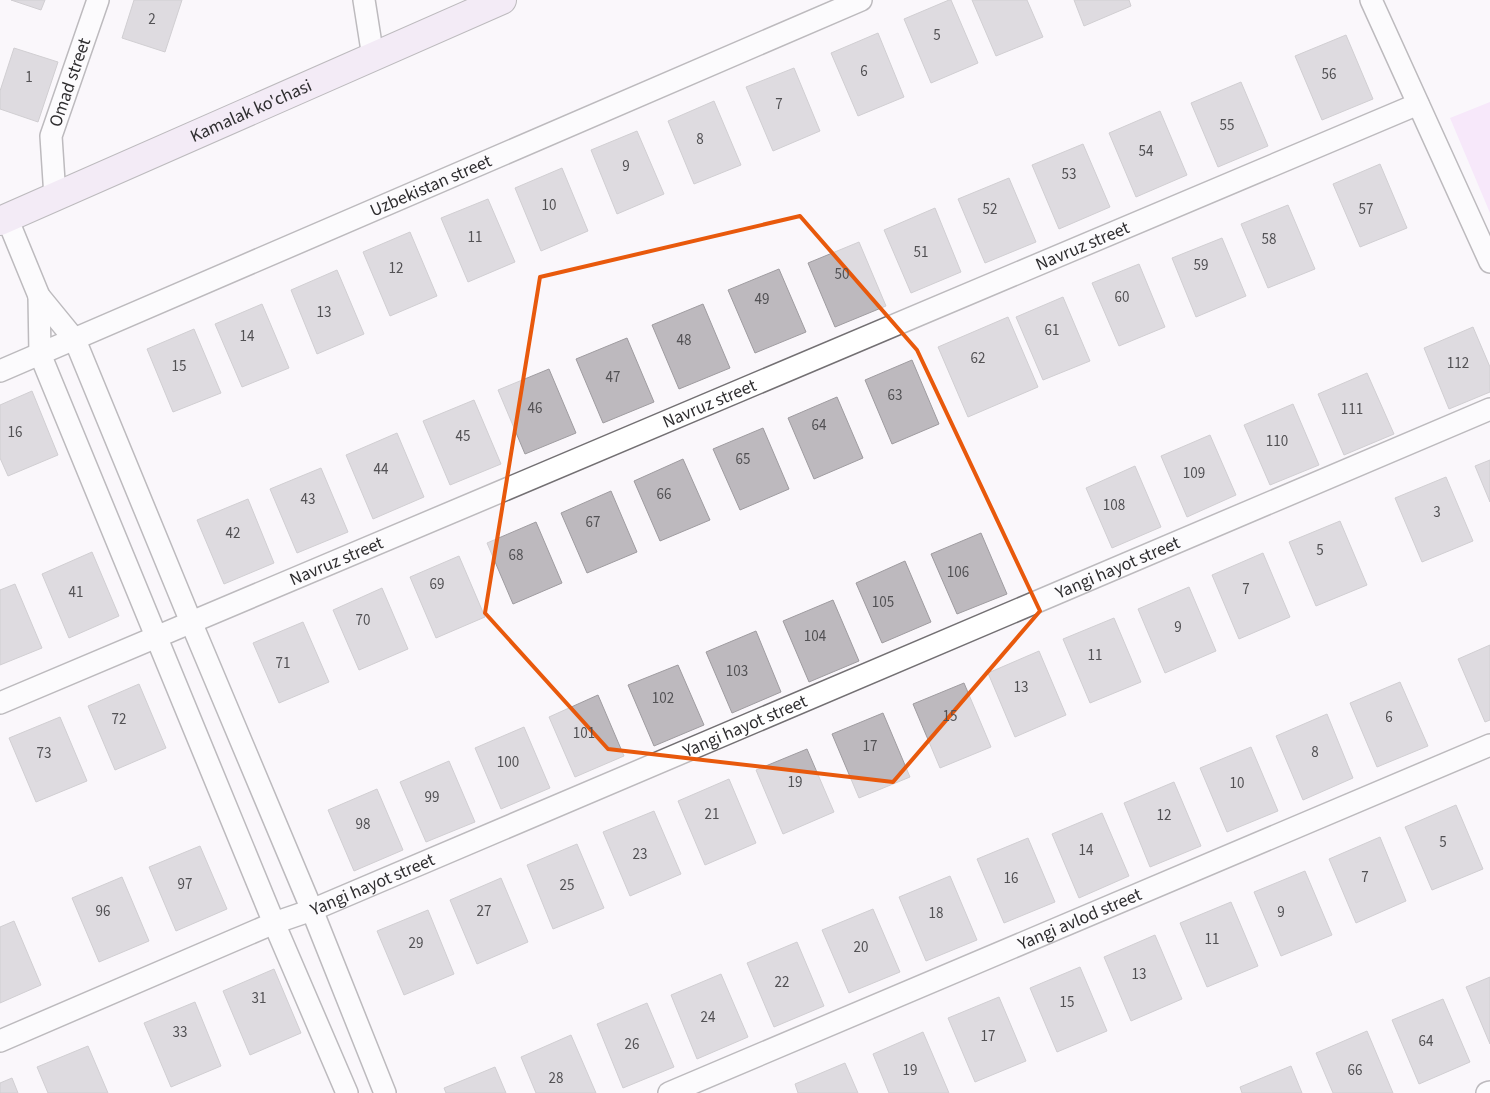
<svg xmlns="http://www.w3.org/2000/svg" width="1490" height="1093" viewBox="0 0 1490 1093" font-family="'Source Sans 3',sans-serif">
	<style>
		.green { fill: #f3d4f9 }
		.building { fill: #bdb9be; stroke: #9f9ca0 }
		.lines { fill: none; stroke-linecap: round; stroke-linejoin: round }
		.minor-casing { stroke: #737073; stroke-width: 24 }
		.secondary-casing { stroke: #737073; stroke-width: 30 }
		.minor { stroke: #fff; stroke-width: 21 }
		.secondary { stroke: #ecdcf0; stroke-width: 28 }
		.marked { fill: none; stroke: #e8590c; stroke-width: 4; stroke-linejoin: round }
		.labels { text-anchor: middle; stroke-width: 4; stroke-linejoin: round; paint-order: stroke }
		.number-label { font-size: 15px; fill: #525154 }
		.street-label { font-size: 18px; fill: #2f2e30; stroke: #faf7fb }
	</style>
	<rect width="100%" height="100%" fill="#faf7fb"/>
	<!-- green -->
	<path class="green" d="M1490,102V213L1450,118Z"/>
	<!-- building -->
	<path class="building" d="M11,0H45L41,10Z
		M134,0H182L165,52L122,38Z
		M949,0H951L978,63L931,83L904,19Z
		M972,0H1027L1043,37L996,56Z
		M1074,0H1129L1131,6L1084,26Z
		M878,33L904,97L858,116L831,53Z
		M1346,35L1373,99L1322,120L1295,56Z
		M14,48L58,62L38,122L0,109V91Z
		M794,68L820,131L773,151L746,87Z
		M1241,82L1268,146L1218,167L1191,103Z
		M714,101L741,165L694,184L668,121Z
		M1160,111L1187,175L1136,197L1109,133Z
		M637,131L664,194L617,214L591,150Z
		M1083,144L1110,207L1059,229L1032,165Z
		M1380,164L1407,228L1360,247L1333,184Z
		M562,168L588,231L541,251L515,188Z
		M1009,178L1036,242L985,263L958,199Z
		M488,199L515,262L468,282L441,218Z
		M1288,205L1315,269L1268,288L1241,224Z
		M935,208L961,272L911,293L884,230Z
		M410,232L437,296L390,316L363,252Z
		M1222,238L1246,296L1196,317L1172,258Z
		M859,242L886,306L835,327L808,263Z
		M1139,264L1165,327L1119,346L1092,283Z
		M779,269L806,332L755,353L728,290Z
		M337,270L364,334L317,354L291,290Z
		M1063,297L1090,361L1043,380L1016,317Z
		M262,304L289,368L242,387L215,324Z
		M703,304L730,368L679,389L652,325Z
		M1008,317L1038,387L968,417L938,347Z
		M1473,327L1490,367V392L1449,409L1424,348Z
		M194,329L221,393L173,412L147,349Z
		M627,338L654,402L603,423L576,359Z
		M912,360L939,424L892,444L865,380Z
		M549,369L576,433L525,454L498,390Z
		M1367,373L1394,434L1344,455L1318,394Z
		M32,391L58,455L8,476L0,458V405Z
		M837,397L863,458L814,479L788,418Z
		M474,400L501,464L450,485L423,421Z
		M1293,404L1319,465L1270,485L1244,425Z
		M763,428L789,489L740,510L713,449Z
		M397,433L424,497L373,519L346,455Z
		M1210,435L1236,495L1187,517L1161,456Z
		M683,459L710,520L660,541L634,481Z
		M1490,460V502L1475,466Z
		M1135,466L1161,527L1112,548L1086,488Z
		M321,468L348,532L297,553L270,489Z
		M1446,477L1473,541L1422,562L1395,498Z
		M611,491L637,552L587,573L561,513Z
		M248,499L274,563L224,584L197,520Z
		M1340,521L1367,585L1316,606L1289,542Z
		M536,522L562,583L513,604L487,543Z
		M981,533L1007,594L957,614L931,554Z
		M92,552L119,616L69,638L42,574Z
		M1263,553L1290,617L1239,639L1212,575Z
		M459,556L485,617L436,638L410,577Z
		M905,561L931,622L882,643L856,583Z
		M15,584L42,648L0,665V590Z
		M1189,587L1216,651L1165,673L1138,609Z
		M382,588L408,649L359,670L333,610Z
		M833,600L859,661L809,682L783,621Z
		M1114,618L1141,682L1090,703L1063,639Z
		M303,622L329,682L279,703L253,643Z
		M756,631L781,692L732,713L706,652Z
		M1490,645V720L1485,722L1458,659Z
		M1039,651L1066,715L1015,737L988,673Z
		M678,665L704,725L654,746L628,685Z
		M1400,682L1428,746L1377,767L1350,703Z
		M964,683L991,747L940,768L913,704Z
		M139,684L166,748L115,770L88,706Z
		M598,695L624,756L575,777L549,717Z
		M883,713L910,777L859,798L832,734Z
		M1327,714L1353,778L1303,800L1276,736Z
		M60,717L87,781L36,802L9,738Z
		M524,727L550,788L501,809L475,748Z
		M1251,747L1278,811L1227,832L1200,768Z
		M807,749L834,812L783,834L756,770Z
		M449,761L475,822L426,842L400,782Z
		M729,779L756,843L705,865L678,801Z
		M1174,782L1201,846L1150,867L1124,803Z
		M377,789L403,850L354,871L328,810Z
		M1456,805L1483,869L1432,890L1405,827Z
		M654,811L681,874L630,896L603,832Z
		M1102,813L1129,876L1079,898L1052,834Z
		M1380,837L1406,901L1356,923L1329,859Z
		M1028,838L1055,902L1004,923L977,859Z
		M577,844L604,908L553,929L527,865Z
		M200,846L227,909L176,931L149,867Z
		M1305,871L1332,935L1281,956L1254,892Z
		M950,876L977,940L926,961L899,897Z
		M122,877L149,941L99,962L72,898Z
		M501,878L528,942L477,964L450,900Z
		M1231,902L1258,966L1207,987L1180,923Z
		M873,909L900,972L849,993L822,930Z
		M428,910L454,974L404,995L377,931Z
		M14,921L41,985L0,1003V927Z
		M1155,935L1182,999L1131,1021L1104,957Z
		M797,942L824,1006L774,1027L747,963Z
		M1080,967L1107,1031L1057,1052L1030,988Z
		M274,969L301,1033L250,1055L223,991Z
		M721,974L748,1037L697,1059L671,995Z
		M1490,977V1044L1466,987Z
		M999,997L1026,1061L975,1082L948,1018Z
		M1443,999L1470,1062L1419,1084L1392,1020Z
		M195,1002L221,1066L171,1087L144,1023Z
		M647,1003L674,1067L623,1088L597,1024Z
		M1367,1031L1393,1093H1333L1316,1053Z
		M923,1032L949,1093H889L873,1054Z
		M571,1035L596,1093H536L521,1057Z
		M88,1046L108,1093H48L37,1067Z
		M845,1063L858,1093H798L795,1084Z
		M1291,1066L1302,1093H1242L1240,1087Z
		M495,1067L506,1093H446L444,1088Z
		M12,1078L18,1093H0V1083Z"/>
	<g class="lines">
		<!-- minor casing -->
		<g class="minor-casing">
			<g id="minor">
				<path d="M364,0L373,57"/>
				<path d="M1371,0L1490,262"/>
				<path id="s1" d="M55,197L51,136L98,0"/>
				<path d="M7,218L39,296L75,340L191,622L312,910L385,1093"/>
				<path d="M39,296L40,354L274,923L347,1093"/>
				<path id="s2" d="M0,371L861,0"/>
				<path id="s3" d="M0,703L1418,104"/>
				<path id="s4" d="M0,1041L274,923L312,910L1490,409"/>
				<path id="s5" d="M669,1093L1490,745"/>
				<path d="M1487,1093L1490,1092"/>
			</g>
		</g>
		<!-- secondary casing -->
		<g class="secondary-casing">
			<g id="secondary">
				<path id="s6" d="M0,221L502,0"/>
			</g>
		</g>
		<!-- minor -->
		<use href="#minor" class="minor"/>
		<!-- secondary -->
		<use href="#secondary" class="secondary"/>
	</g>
	<!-- marked area -->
	<path d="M0 0H1490V1093H0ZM800,216L917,350L1040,611L893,782L608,749L485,613L540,277Z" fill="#faf7fb" fill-opacity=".55" fill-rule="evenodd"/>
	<path class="marked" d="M800,216L917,350L1040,611L893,782L608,749L485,613L540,277Z"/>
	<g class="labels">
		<!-- number labels -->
		<g class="number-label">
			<text x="152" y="24">2</text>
			<text x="937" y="40">5</text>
			<text x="864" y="76">6</text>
			<text x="1329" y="79">56</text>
			<text x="29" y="82">1</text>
			<text x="779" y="109">7</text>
			<text x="1227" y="130">55</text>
			<text x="700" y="144">8</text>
			<text x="1146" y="156">54</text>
			<text x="626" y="171">9</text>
			<text x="1069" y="179">53</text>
			<text x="549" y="210">10</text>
			<text x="990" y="214">52</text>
			<text x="1366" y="214">57</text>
			<text x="475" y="242">11</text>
			<text x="1269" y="244">58</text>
			<text x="921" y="257">51</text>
			<text x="1201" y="270">59</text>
			<text x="396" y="273">12</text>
			<text x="842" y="279">50</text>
			<text x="1122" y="302">60</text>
			<text x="762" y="304">49</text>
			<text x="324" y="317">13</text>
			<text x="1052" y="335">61</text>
			<text x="247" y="341">14</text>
			<text x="684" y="345">48</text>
			<text x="978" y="363">62</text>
			<text x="1458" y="368">112</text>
			<text x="179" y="371">15</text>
			<text x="613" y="382">47</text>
			<text x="895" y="400">63</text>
			<text x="535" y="413">46</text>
			<text x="1352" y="414">111</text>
			<text x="819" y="430">64</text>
			<text x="15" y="437">16</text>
			<text x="463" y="441">45</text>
			<text x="1277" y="446">110</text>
			<text x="743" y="464">65</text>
			<text x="381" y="474">44</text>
			<text x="1194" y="478">109</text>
			<text x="664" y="499">66</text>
			<text x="308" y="504">43</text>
			<text x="1114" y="510">108</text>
			<text x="1437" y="517">3</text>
			<text x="593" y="527">67</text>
			<text x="233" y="538">42</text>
			<text x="1320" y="555">5</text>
			<text x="516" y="560">68</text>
			<text x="958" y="577">106</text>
			<text x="437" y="589">69</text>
			<text x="1246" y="594">7</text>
			<text x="76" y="597">41</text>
			<text x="883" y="607">105</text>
			<text x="363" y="625">70</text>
			<text x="1178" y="632">9</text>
			<text x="815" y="641">104</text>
			<text x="1095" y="660">11</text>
			<text x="283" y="668">71</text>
			<text x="737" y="676">103</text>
			<text x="1021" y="692">13</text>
			<text x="663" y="703">102</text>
			<text x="950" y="721">15</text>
			<text x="1389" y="722">6</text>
			<text x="119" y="724">72</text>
			<text x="584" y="738">101</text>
			<text x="870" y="751">17</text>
			<text x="1315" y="757">8</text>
			<text x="44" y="758">73</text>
			<text x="508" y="767">100</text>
			<text x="795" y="787">19</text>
			<text x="1237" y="788">10</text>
			<text x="432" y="802">99</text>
			<text x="712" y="819">21</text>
			<text x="1164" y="820">12</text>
			<text x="363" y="829">98</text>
			<text x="1443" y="847">5</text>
			<text x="1086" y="855">14</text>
			<text x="640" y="859">23</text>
			<text x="1365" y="882">7</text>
			<text x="1011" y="883">16</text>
			<text x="185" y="889">97</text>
			<text x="567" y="890">25</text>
			<text x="103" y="916">96</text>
			<text x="484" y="916">27</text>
			<text x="1281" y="917">9</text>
			<text x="936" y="918">18</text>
			<text x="1212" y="944">11</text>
			<text x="416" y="948">29</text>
			<text x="861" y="952">20</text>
			<text x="1139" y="979">13</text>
			<text x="782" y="987">22</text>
			<text x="259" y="1003">31</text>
			<text x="1067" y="1007">15</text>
			<text x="708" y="1022">24</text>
			<text x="180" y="1037">33</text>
			<text x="988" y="1041">17</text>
			<text x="1426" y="1046">64</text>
			<text x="632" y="1049">26</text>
			<text x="910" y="1075">19</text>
			<text x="1355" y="1075">66</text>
			<text x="556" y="1083">28</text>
		</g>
		<!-- street labels -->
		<g class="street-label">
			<text dy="6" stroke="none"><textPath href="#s1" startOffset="118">Omad street</textPath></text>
			<text dy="6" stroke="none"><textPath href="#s6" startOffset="274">Kamalak ko'chasi</textPath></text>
			<text dy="6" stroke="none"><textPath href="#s2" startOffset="469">Uzbekistan street</textPath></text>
			<text dy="6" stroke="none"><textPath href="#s3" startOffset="1175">Navruz street</textPath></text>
			<text dy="6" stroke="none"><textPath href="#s3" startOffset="770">Navruz street</textPath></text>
			<text dy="6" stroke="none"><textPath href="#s3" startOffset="365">Navruz street</textPath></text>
			<text dy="6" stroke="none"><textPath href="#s4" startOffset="1214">Yangi hayot street</textPath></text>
			<text dy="6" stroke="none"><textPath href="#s4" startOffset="809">Yangi hayot street</textPath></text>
			<text dy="6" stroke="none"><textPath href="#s4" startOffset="404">Yangi hayot street</textPath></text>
			<text dy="6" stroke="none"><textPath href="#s5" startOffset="446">Yangi avlod street</textPath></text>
		</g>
	</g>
</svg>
